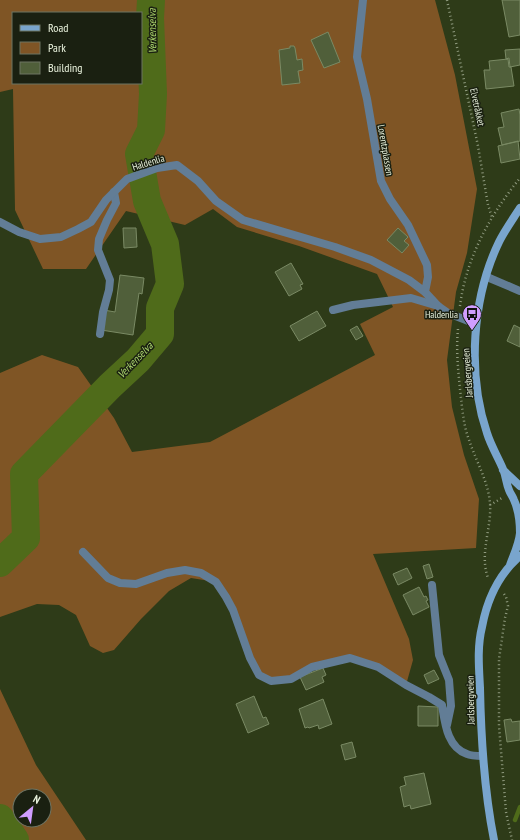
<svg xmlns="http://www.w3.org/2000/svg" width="520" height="840" viewBox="0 0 520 840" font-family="'PT Sans Narrow',sans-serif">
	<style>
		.green { fill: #7f5525; fill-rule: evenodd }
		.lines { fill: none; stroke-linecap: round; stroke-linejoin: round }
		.stream { stroke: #4f6b1a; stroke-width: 4.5 }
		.river { stroke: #4f6b1a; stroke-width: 28 }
		.building { fill: #505f3a; stroke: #7a8a64 }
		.path { stroke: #919c80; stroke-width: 2.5; stroke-dasharray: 1 3; stroke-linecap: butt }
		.service { stroke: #627d96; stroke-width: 8 }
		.minor { stroke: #627d96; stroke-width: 8 }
		.secondary { stroke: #79a5cd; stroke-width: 8 }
		.labels { text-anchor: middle; stroke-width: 3; stroke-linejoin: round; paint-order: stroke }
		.street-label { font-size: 10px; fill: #e9f2dd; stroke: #1a2011 }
		.poi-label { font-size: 10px; fill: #e9f2dd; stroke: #1a2011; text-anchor: end }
		.water-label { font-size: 11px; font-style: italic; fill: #afd96f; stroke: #1a2011 }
	</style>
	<rect width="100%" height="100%" fill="#2e3b18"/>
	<!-- green -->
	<path class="green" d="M0,0H435L455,75L477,189L467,253L456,292L447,360L452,407L464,455L479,499L476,548L373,554L409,639L413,660L406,685L378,667L350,659L312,667L291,679L271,681L259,675L233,610L216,582L191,578L169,591L141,619L114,650L103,653L90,646L76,615L59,605L37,604L0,617V373L42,355L78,367L114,418L132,452L210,442L375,355L360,324L393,307L377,274L299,246L237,227L213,209L185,225L126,211L86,269H43L15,210L13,89L0,92ZM13,13H141V83H13Z
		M0,689L36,765L86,840H0ZM20,796H44V820H20Z"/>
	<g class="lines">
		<!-- stream -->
		<path class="stream" d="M515,820L520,807"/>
		<!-- river -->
		<path class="river" d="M0,563L26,538L24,474L110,386L138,360L160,334V308L170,284L165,244L147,201L139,154L151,130L153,94L150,18L151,0
			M0,818L15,840"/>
	</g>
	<!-- building -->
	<path class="building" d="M502,0H520V35L509,37Z
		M328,32L340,62L324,68L311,40Z
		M290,46H294L295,48L297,60L302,59L303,70L298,71L300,83L282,85L279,50L290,48Z
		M520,49V65L510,67L509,58L506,59L505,50Z
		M508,59L509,67H511L514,86L486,89L484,70H490L489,61Z
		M519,109L520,115V141L502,145L498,128L504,127L501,113Z
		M518,141L520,159L501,163L498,146Z
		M123,228H136L137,247L124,248Z
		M398,228L408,237L404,241L409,245L402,253L387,240Z
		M291,263L303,284L300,285L302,289L289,296L275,272Z
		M120,275L144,278L142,294L139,293L133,335L101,330L104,310L115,312Z
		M317,311L326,326L299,341L290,326Z
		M514,325L520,328V347L507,341Z
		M357,326L363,336L356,340L350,330Z
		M429,564L433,577L427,579L423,566Z
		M407,568L412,578L398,585L393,574Z
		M419,587L424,597L426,596L428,600L426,601L429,607L413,615L403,595Z
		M323,668L326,675L322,677L324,682L306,690L300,677Z
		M434,670L439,679L428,684L424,675Z
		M254,696L263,718L266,717L269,724L248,733L236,704Z
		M323,699L332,724L319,729L318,725L309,728L308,727L305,728L299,709Z
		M418,706L438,707V726H418Z
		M511,719L512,722L520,721V740L507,742L504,720Z
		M352,742L356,757L345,760L341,745Z
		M424,773L431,804L411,809L410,805L404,807L400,787L406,785L404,777Z"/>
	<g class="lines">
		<!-- path -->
		<path class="path" d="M447,0L478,146L488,205L492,217
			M460,306C466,258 490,215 520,178
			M458,329C456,349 458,369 460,389C462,406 463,424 469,440C476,461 488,481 490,503C492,528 479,553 488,578
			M490,505L502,498
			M504,594L506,597L508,606L505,618L499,659V726L506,812L512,840"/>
		<!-- service -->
		<path class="service" d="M333,310L353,305L411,298L438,306
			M100,334L103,312L109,290L110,280L98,250L99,239L107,220L116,203L114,192
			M83,552L108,578L120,583L136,584L167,573L185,570L201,573L216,582L226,597L233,610L250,658L259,675L271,681L291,679L312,667L350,658L378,667L406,685L429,697L442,705C445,723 447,747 467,754C471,756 478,756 483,756
			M432,585L439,655L449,680L451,706L447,725"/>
		<!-- minor -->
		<path class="minor" d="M363,0L357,57L367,99L381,181L390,199L408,225L427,265L428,277L425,292
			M0,222L19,232L40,239L61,237L78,229L91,222L106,200L127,179L157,168L177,165L198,181L216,201L243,220L335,247L371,260L409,280L425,292L438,306L448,313L476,324
			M487,277L520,291"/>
		<!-- secondary -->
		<path class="secondary" d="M503,470L520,486
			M510,565C514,554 519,544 520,533C520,523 518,509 514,500C513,497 510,493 509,490C506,483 506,476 503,469C498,457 491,446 487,433C467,374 472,298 499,242C505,230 513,219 520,208
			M494,840C484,790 481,739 480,688C479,668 477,647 482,627C487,600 499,574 520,556"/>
	</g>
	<!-- icons -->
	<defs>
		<g id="bus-pin" transform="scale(1)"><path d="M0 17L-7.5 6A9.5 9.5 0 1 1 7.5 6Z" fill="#d09dff" stroke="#1a2011"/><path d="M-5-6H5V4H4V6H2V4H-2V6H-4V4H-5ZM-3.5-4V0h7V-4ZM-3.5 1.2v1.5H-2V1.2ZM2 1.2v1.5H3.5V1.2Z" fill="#111"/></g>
	</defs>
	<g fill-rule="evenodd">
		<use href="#bus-pin" x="472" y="314"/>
	</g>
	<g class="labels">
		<!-- street labels -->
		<g class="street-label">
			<text transform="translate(478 107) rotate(78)" y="4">Elvetråkket</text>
			<text transform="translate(386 150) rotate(80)" y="4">Lorentzplassen</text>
			<text transform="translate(148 162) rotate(-17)" y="4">Haldenlia</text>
			<text transform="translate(467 373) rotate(-94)" y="4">Jarlsbergveien</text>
			<text transform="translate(470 700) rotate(-91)" y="4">Jarlsbergveien</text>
		</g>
		<!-- poi labels -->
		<g class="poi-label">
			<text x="458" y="318">Haldenlia</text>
		</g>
		<!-- water labels -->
		<g class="water-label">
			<text transform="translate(152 31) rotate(-91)" y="4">Verkenselva</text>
			<text transform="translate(135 360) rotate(-46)" y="4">Verkenselva</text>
		</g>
	</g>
	<!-- legend -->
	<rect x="12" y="12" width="130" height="72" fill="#1a2011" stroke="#6d7463"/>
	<rect x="20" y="25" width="20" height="6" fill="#79a5cd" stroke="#6d7463"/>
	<text x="48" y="32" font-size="12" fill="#e9f2dd">Road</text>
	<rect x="20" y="42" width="20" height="12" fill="#7f5525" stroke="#6d7463"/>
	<text x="48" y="52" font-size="12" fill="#e9f2dd">Park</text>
	<rect x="20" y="62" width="20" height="12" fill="#505f3a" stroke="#6d7463"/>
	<text x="48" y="72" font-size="12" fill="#e9f2dd">Building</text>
	<!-- north arrow -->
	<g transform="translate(32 808) rotate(29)"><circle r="19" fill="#1a2011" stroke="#6d7463"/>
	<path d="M0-3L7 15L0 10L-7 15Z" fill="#d09dff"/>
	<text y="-6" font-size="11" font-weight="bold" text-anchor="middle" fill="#e9f2dd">N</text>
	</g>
</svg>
